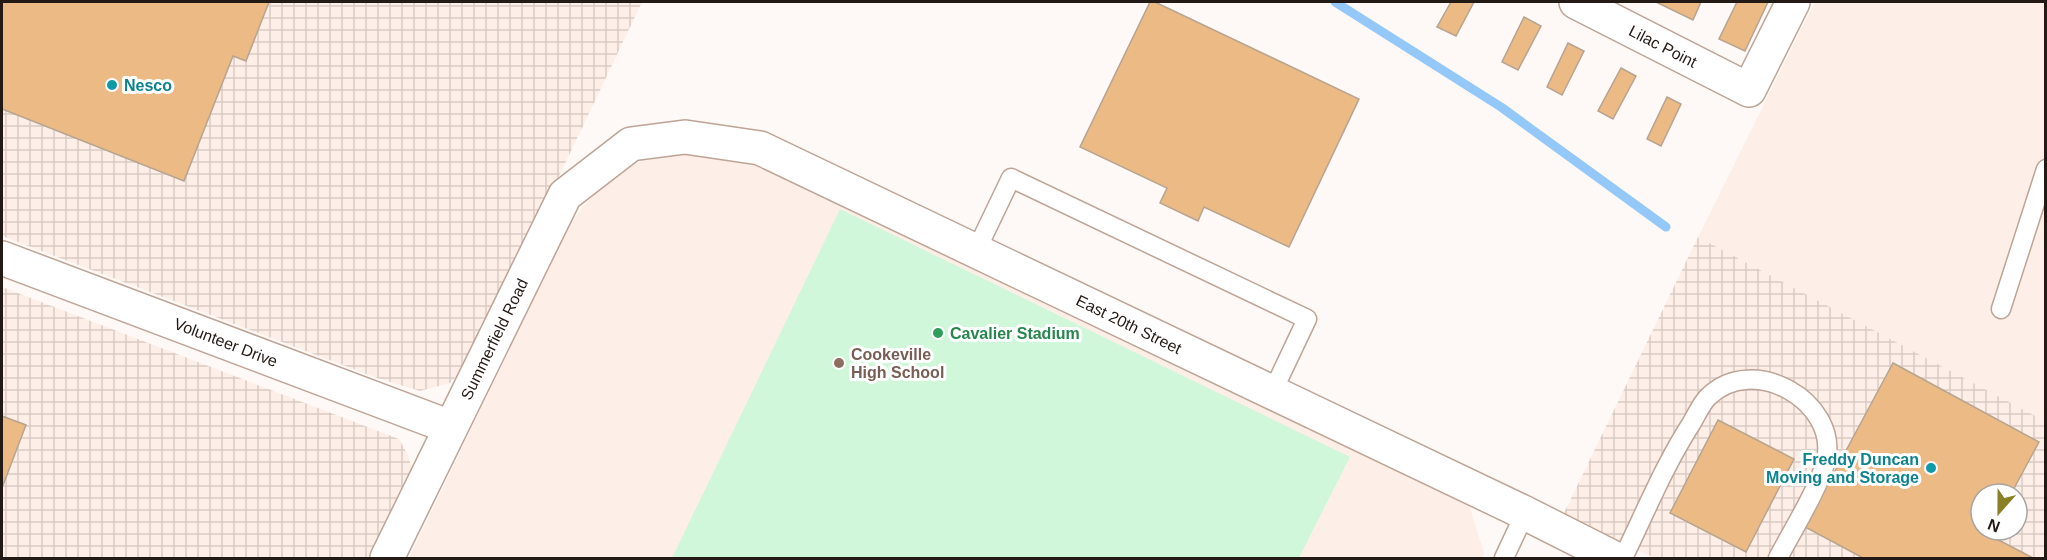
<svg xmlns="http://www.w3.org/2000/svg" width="2047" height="560" viewBox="0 0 2047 560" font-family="Arial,sans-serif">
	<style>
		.built { fill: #fdefe7 }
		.industrial { fill: url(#industrial-grid); fill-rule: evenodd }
		.grass { fill: #d1f7db }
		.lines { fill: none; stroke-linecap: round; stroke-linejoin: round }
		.stream { stroke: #94c8f9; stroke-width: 9 }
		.building { fill: #ebba85; stroke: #b7a490; stroke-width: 1.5 }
		.lane-casing { stroke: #bea497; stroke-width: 21 }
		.street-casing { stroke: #bea497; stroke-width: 36 }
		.lane { stroke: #fff; stroke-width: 18 }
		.street { stroke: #fff; stroke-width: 33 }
		.culture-dot { fill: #0f9aa8; stroke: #fff; stroke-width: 2 }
		.leisure-dot { fill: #2e9e5b; stroke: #fff; stroke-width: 2 }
		.education-dot { fill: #8d6e63; stroke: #fff; stroke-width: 2 }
		.labels { text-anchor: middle; stroke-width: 6; stroke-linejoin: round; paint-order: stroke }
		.street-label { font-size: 16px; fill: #241a15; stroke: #fff }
		.culture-label { font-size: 16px; font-weight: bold; fill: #0d838f; stroke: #fff; text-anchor: start }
		.leisure-label { font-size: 16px; font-weight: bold; fill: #27864d; stroke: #fff; text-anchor: start }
		.education-label { font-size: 16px; font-weight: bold; fill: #785e54; stroke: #fff; text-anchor: start }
	</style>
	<defs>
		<pattern id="industrial-grid" width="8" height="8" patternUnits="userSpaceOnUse" patternTransform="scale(1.5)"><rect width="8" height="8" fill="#fdefe7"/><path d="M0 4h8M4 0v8" fill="none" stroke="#d9ccc5"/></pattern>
	</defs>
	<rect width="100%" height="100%" fill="#fef8f6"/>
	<!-- built -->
	<path class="built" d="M1815,2H2045V421L1698,237Z
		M680,153L764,163L1469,505L1484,553L1482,558H409L572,220L603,184L635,163Z"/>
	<!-- industrial -->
	<path class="industrial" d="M2,2H642L471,361L450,383L420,391L377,378L2,236Z
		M1698,237L2045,421V558H1654L1564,513ZM1981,494H2017V530H1981Z
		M2,287L399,439L408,455L413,473L377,558H2Z"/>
	<!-- grass -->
	<path class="grass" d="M840,209L1350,457L1299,558H672Z"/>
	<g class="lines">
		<!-- stream -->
		<path class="stream" d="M1335,2L1501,107L1666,227"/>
	</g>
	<!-- building -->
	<path class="building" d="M2,2H269L246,61L233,56L184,181L2,109Z
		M1150,2H1155L1359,99L1289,247L1204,207L1198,221L1160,203L1167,188L1080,147Z
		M1451,2H1474L1456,36L1437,27Z
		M1656,2H1701L1693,20Z
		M1737,2H1768L1745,51L1719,39Z
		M1524,17L1541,26L1518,70L1502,62Z
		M1568,43L1584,51L1562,95L1547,87Z
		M1621,68L1636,76L1613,119L1598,111Z
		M1667,97L1681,104L1661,146L1647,139Z
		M1893,363L2039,442L2011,494H1981V530H1992L1989,535L2033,558H1863L1805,527Z
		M2,416L26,425L2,488Z
		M1718,420L1794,459L1746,552L1670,513Z"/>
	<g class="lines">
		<!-- lane casing -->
		<g class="lane-casing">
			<path id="lane" d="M976,251L1011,178L1307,319L1272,393
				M2001,309L2046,169
				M1504,558L1525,513
				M1623,558C1645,513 1664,466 1691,424C1696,416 1701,404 1708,397C1753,352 1839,402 1826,460C1820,486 1791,533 1778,558"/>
		</g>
		<!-- street casing -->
		<g class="street-casing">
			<path id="street" d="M1576,2L1749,90L1793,2
				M2,258L450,427
				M387,558L565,195L631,144L685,137L760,148L1525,513L1614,558"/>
		</g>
		<!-- lane -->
		<use href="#lane" class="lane"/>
		<!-- street -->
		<use href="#street" class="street"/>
	</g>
	<!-- markers -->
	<g class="culture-dot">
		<circle cx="112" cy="85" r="6"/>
		<circle cx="1931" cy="468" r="6"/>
	</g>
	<circle class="leisure-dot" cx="938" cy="333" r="6"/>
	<circle class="education-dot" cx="839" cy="363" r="6"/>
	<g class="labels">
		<!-- street labels -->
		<g class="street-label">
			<text transform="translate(1663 46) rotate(27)" y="6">Lilac Point</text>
			<text transform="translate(1129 324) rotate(26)" y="6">East 20th Street</text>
			<text transform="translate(494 339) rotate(-64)" y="6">Summerfield Road</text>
			<text transform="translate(226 342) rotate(21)" y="6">Volunteer Drive</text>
		</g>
		<!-- culture labels -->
		<g class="culture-label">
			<text x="124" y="91">Nesco</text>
			<text x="1919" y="465" text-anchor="end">Freddy Duncan<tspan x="1919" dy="18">Moving and Storage</tspan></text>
		</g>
		<!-- leisure labels -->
		<g class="leisure-label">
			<text x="950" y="339">Cavalier Stadium</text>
		</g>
		<!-- education labels -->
		<g class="education-label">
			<text x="851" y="360">Cookeville<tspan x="851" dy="18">High School</tspan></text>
		</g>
	</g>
	<!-- border -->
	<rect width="2047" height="560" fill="none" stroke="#241a15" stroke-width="6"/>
	<!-- north arrow -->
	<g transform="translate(1999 512) rotate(201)"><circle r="28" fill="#ffffff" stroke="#a7a3a1" stroke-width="1.5"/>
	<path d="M0-4.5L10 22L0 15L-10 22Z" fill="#887f26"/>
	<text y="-9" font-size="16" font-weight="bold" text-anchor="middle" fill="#241a15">N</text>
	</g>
</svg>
